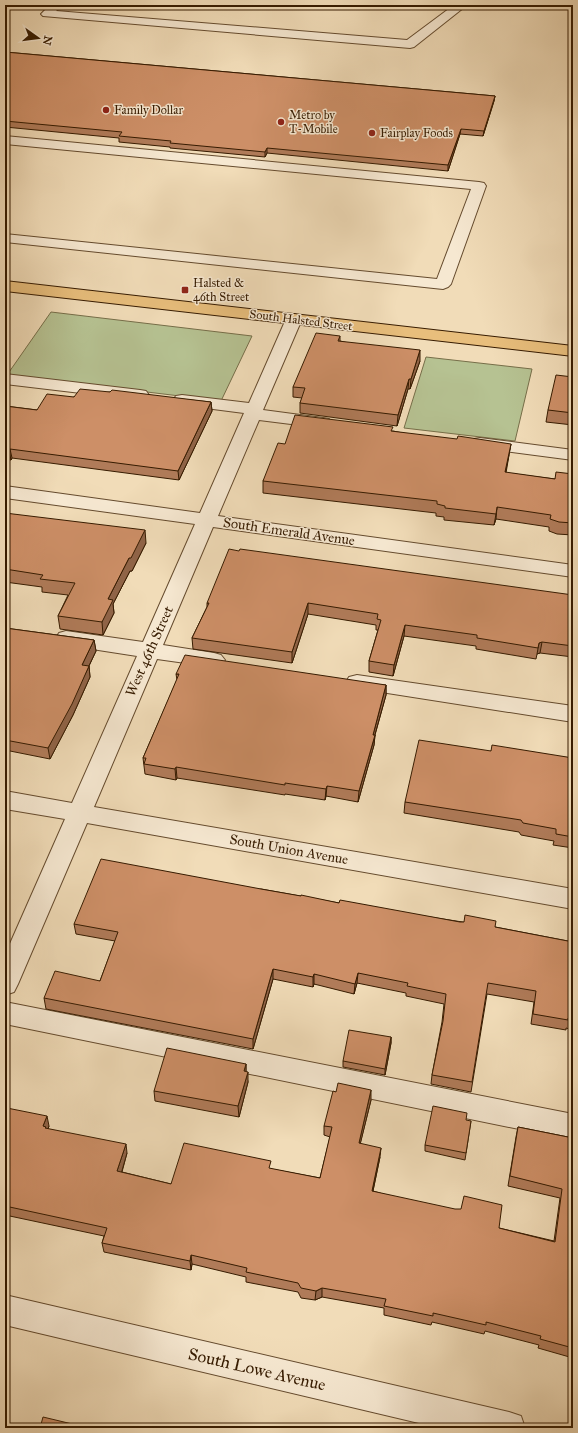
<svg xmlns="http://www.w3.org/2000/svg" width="578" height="1433" viewBox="0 0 578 1433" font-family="'IM FELL Great Primer',serif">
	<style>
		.green { fill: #b6c292; stroke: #766e49 }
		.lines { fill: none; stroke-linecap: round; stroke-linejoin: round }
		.minor-casing { stroke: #654b2e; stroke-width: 2 }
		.major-casing { stroke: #361b00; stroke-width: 2 }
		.minor { fill: #f6e8d1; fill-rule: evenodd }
		.major { fill: #e8be7c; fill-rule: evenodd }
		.wall { fill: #b07b59; stroke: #361b00 }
		.shaded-wall { fill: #906448; stroke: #361b00 }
		.building { fill: #cd8f67; stroke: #361b00 }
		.poi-dot { fill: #8f2418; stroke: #f6e8d1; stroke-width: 1.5 }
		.labels { text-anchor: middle; stroke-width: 3; stroke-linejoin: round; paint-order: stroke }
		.far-poi-label { font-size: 12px; fill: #361b00; stroke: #f6e8d1; text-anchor: start }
		.far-street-label { font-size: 12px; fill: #361b00; stroke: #f6e8d1 }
		.street-label { font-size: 14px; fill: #361b00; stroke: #f6e8d1 }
		.near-street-label { font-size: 17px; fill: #361b00; stroke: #f6e8d1 }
	</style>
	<rect width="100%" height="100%" fill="#f1dcb8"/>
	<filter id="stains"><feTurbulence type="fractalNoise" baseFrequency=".005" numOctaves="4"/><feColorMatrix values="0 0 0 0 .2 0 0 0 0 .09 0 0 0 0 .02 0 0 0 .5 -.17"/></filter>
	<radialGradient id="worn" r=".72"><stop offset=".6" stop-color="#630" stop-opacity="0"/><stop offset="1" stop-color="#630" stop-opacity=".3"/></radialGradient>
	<!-- green -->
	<path class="green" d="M51,312L252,336L221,401L7,375Z
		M426,357L532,369L515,441L404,428Z"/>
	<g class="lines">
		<!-- minor casing -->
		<g class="minor-casing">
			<path id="minor" d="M50,5H62L56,11L407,40L454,5H467L414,47L410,48L43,16L41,14Z
				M5,136L479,182L484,183L486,186L451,284L448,287L443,289L5,242V234L437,279L471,189L5,144Z
				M294,314L300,316L302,319L263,410L323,418L329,419L332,423L329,427L323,428L259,420L218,516L573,565V577L213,527L163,645L214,653L221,655L225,660L221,665L214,667L157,659L94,807L573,889V909L87,823L18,984L14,992L5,995V955L65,819L5,809V791L72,803L137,656L66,645L59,643L56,638L59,633L66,631L143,642L195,524L5,498V486L200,513L244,413L182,405L176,404L173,400L176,396L182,395L249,403L286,319L288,316Z
				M5,374L140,390L146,391L149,395L146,399L140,400L5,384Z
				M480,438L573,450V460L474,447L471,443L474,439Z
				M357,675L573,706V722L349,687L346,682L349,677Z
				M5,1002L573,1114V1140L5,1024Z
				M5,1295L509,1412L521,1416L525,1428H440L5,1325Z"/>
		</g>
		<!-- major casing -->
		<g class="major-casing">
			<path id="major" d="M5,281L573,346V356L5,291Z"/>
		</g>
		<!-- minor -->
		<use href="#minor" class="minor"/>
		<!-- major -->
		<use href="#major" class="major"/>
	</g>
	<!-- wall -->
	<path class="wall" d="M5,52L495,96L494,101L483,136L460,134L448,171L267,153L265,157L170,148V147L119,142V138L5,127Z
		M340,336V341L420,361L410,389H408L397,426L300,413V403L302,398L293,397V387Z
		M573,377V425L546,422L548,410Z
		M110,392L211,402L212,411L179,480L12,458L11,460H5V406L37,410L74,397Z
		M393,431L509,455L506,473L555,479L573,474V535L557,534L549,531V527L496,519L494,525L444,520V517L436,516V513L263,493V481L285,444Z
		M5,513L146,543L132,571H130L113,604L114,613L103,635L60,629L58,616L68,595L42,592V587L5,582Z
		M573,595V657L540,653L537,654L536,659L476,649V646L404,636L393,676L369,672V661L378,630H376V625L308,614L292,663L193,649L192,638L207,607V603Z
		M5,628L94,640L96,651L89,666L90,677L73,715L50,759L5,750Z
		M176,674L386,685V695L375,735L374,745L358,802L326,796L325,800L285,794V795L177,778L176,780L145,774L143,758L177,680Z
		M491,751L573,758V848L553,845L554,841L521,835L519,832L404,813L405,802Z
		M261,889L339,903L495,927L573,942V1030L566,1028V1030L531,1024L534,1002L487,994L471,1092L431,1084L432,1075L442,1022L444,1004L406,996V993L357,983L354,994L314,984L313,987L273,979L253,1049L46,1009L44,998L100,981L115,941L76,934L74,924Z
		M391,1037V1043L385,1075L343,1067V1061Z
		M246,1064V1072L248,1082L239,1117L155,1101L154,1091Z
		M371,1100L360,1144L380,1157L373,1191L499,1228L554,1241L560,1198L508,1186L516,1137L518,1127L573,1138V1358L538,1348L539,1345L485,1331L484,1334L432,1322L431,1325L384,1315V1308L322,1297L315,1300L301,1298L298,1292L246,1282V1277L192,1264L191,1270L104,1252L102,1243L104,1236L5,1215V1113L49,1126L48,1129L127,1153L122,1172L171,1184L271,1169L320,1178L330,1137L324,1135V1126Z
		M471,1121L465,1160L425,1151V1145Z"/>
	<!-- shaded-wall -->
	<path class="shaded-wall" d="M495,96L494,101L483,136L484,131Z
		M461,129L460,134L448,171V165Z
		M267,148V153L265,157V152Z
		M420,350V361L410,389L411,379Z
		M409,379L408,389L397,426L398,415Z
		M211,402L212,411L179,480L178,471Z
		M511,444L509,455L503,484L505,472Z
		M10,449L12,458L11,460L9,451Z
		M497,507L496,519L494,525L496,514Z
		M145,530L146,543L132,571H130L113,604L114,613L103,635L102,622L108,599L129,558Z
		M308,603V614L292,663V652Z
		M405,625L404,636L393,676L394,665Z
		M94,640L96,651L84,676L82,665Z
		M542,642L540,653L537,654L539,643Z
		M89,666L90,677L73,715L50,759L48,748Z
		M386,685V695L372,745L373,735Z
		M375,735L374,745L358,802L359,791Z
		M176,767L177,778L176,780L175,769Z
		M327,786L326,796L325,800L326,789Z
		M273,969V979L253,1049V1039Z
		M358,973L357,983L354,994L355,984Z
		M314,974V984L313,987V977Z
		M391,1037V1043L385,1075V1069Z
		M246,1064V1075L244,1071Z
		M248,1072V1082L239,1117L238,1106Z
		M371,1090V1100L358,1153L359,1143Z
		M47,1116L49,1126L47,1132L43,1126Z
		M126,1144L127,1153L119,1181L117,1171Z
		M381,1148L380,1157L371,1200L372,1191Z
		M191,1255L192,1264L191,1270L190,1261Z
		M322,1288V1297L315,1300L316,1291Z"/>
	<!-- building -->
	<path class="building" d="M5,52L495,96L484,131L461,129L448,165L267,148L265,152L170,143L171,141L119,136L122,132L5,121Z
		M316,333L340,336L338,341L420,350L411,379H409L398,415L300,403L305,388L293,387Z
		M556,375L573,377V413L548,410Z
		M80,389L110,392L112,390L211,402L178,471L10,449L9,451L5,450V406L37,410L47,394L74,397Z
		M295,415L393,427L391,431L457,439L458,436L511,444L505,472L555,479L556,472L573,474V523L559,522L550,519L551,515L497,507L496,514L445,508V506L437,504V501L263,481L278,443L285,444Z
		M5,513L145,530L131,558H129L108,599L113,600L102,622L58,616L75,583L40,579L43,575L5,569Z
		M229,549L239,551L240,549L573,595V646L542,642L539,643L538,648L477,638V635L405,625L394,665L369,661L381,620L377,619L378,614L308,603L292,652L192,638L209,603H207Z
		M5,628L94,640L82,665L89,666L72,704L48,748L5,740Z
		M185,655L386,685L373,735H375L359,791L327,786L326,789L285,783V785L176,767L175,769L144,764L146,758H143L179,674H176Z
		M419,740L491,751L492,745L573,758V837L556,834V829L523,823L521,820L405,802Z
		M101,859L261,889L301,896V895L339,903L340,900L460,922H464L465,915L496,921L495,927L573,942V1019L568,1018V1020L533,1014L536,991L488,983L472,1082L432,1075L443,1021L446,994L407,986L408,983L358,973L355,984L314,974L313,977L273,969L253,1039L44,998L55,971L100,981L118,932L74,924Z
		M349,1030L391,1037L385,1069L343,1061Z
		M167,1048L246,1064L244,1071L248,1072L238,1106L154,1091Z
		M338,1083L371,1090L359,1143L381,1148L372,1191L455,1209H461L464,1196L502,1205L499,1228L555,1242L562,1189L510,1176L518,1127L573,1138V1348L540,1339L541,1336L486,1322V1325L433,1313V1316L384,1306L386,1299L322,1288L316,1291L301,1288L298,1283L246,1272L247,1268L191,1255L190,1261L102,1243L107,1228L5,1206V1113L7,1108L47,1116L43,1126L46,1127L45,1128L126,1144L117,1171L171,1184L184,1143L271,1161L269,1168L320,1178L332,1127L324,1126L333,1091L336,1092Z
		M433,1106L467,1113L466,1120L471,1121L466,1153L425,1145Z
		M43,1417L89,1428H40Z"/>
	<!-- markers -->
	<g class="poi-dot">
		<circle cx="106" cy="110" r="4"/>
		<circle cx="281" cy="122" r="4"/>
		<circle cx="372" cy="133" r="4"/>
		<rect x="181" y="286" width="8" height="8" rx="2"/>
	</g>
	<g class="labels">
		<!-- far-poi labels -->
		<g class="far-poi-label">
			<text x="114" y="114">Family Dollar</text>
			<text x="289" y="119">Metro by<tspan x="289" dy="14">T-Mobile</tspan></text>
			<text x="380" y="137">Fairplay Foods</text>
			<text x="193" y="287">Halsted &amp;<tspan x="193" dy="14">46th Street</tspan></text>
		</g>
		<!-- far-street labels -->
		<g class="far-street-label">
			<text transform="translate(301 320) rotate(7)" y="4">South Halsted Street</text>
		</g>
		<!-- street labels -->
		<g class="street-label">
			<text transform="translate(289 531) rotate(8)" y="5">South Emerald Avenue</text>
			<text transform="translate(149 651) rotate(-66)" y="5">West 46th Street</text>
			<text transform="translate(289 849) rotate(10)" y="5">South Union Avenue</text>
		</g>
		<!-- near-street labels -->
		<g class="near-street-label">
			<text transform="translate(257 1369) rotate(13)" y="6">South Lowe Avenue</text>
		</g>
	</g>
	<!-- margin -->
	<rect width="578" height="1433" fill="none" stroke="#f1dcb8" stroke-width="20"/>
	<rect x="6" y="6" width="566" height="1421" fill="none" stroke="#361b00" stroke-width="2"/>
	<rect x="10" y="10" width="558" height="1413" fill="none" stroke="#361b00"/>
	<!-- north arrow -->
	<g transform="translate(38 38) rotate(104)" stroke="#f6e8d1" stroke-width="3" paint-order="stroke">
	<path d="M0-3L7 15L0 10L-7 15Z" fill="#361b00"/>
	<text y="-6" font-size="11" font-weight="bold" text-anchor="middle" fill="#361b00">N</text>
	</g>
	<rect width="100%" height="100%" filter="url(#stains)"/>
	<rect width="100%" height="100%" fill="url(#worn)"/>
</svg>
